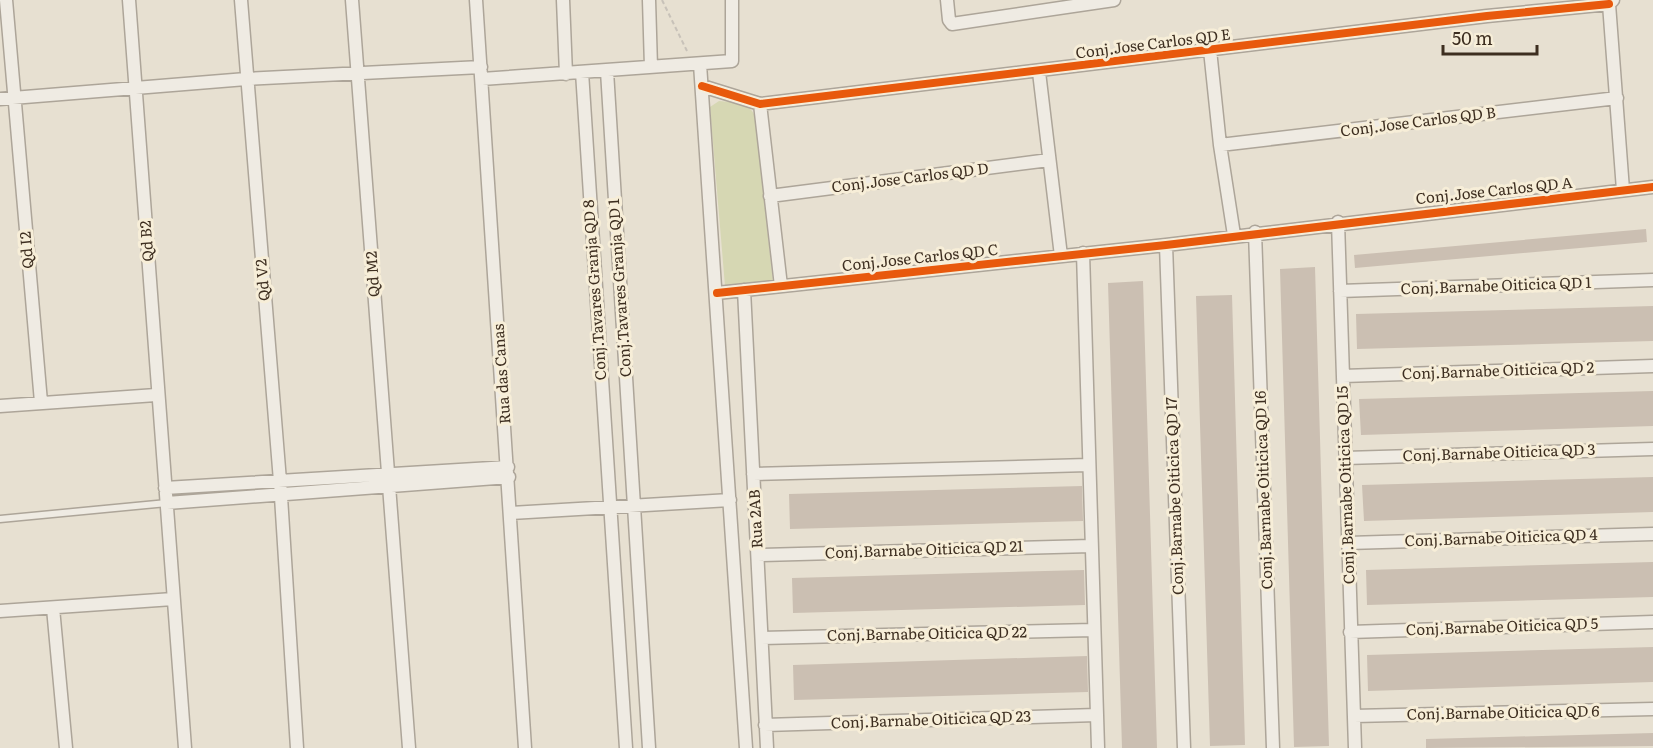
<svg xmlns="http://www.w3.org/2000/svg" width="1653" height="748" viewBox="0 0 1653 748" font-family="Literata,serif">
	<style>
		.green { fill: #d6d7b3 }
		.building { fill: #cbbfb2 }
		.lines { fill: none; stroke-linecap: round; stroke-linejoin: round }
		.lane-casing { stroke: #ada599; stroke-width: 9 }
		.street-casing { stroke: #ada599; stroke-width: 15 }
		.path { stroke: #c8c2b9; stroke-width: 2; stroke-dasharray: 4.5 3; stroke-linecap: butt }
		.lane { stroke: #efebe3; stroke-width: 6 }
		.street { stroke: #efebe3; stroke-width: 12 }
		.cycleway-casing { stroke: #f7eed8; stroke-width: 11 }
		.cycleway { stroke: #e8590c; stroke-width: 8 }
		.labels { text-anchor: middle; stroke-width: 6; stroke-linejoin: round; paint-order: stroke }
		.street-label { font-size: 15px; fill: #3d2e20; stroke: #f7eed8 }
	</style>
	<rect width="100%" height="100%" fill="#e7e0d1"/>
	<!-- green -->
	<path class="green" d="M719,101C733,103 749,101 755,116L773,282L725,286L710,107Z"/>
	<!-- building -->
	<path class="building" d="M1646,229L1647,242L1355,268L1354,255Z
		M1315,267L1329,746L1294,747L1280,269Z
		M1143,281L1157,748H1122L1108,283Z
		M1232,295L1245,745L1210,746L1196,296Z
		M1653,306V341L1357,349L1356,314Z
		M1653,391V426L1361,435L1359,399Z
		M1653,477V512L1364,521L1362,485Z
		M1082,486L1083,521L790,529L789,494Z
		M1653,562V597L1367,605L1366,570Z
		M1084,570L1085,605L793,613L792,578Z
		M1653,647V682L1368,691L1367,655Z
		M1087,656L1088,692L794,700L793,665Z
		M1653,733V746L1426,748V739Z"/>
	<g class="lines">
		<!-- lane casing -->
		<g class="lane-casing">
			<path id="lane" d="M0,519L167,503"/>
		</g>
		<!-- street casing -->
		<g class="street-casing">
			<path id="street" d="M6,0L41,402
				M129,0L185,748
				M241,0L280,481L297,748
				M352,0L409,748
				M476,0L525,748
				M563,0L566,74
				M649,0L651,67
				M947,0L949,20L952,24L1114,0
				M1613,0L1609,4L1623,190
				M1210,50L1220,145L1234,235
				M700,64L746,748
				M607,71L649,748
				M582,72L626,748
				M1039,72L1061,256
				M482,79L732,61V0
				M702,86L760,104L1487,16L1609,4
				M0,99L246,79L481,67
				M760,104L781,286
				M1220,145L1617,98
				M770,196L1049,160
				M1338,222L1355,748
				M1255,232L1273,748
				M1166,245L1184,748
				M1083,253L1098,748
				M744,290L767,748
				M1340,291L1653,280
				M717,293L1166,245L1653,187
				M1343,376L1653,366
				M0,406L156,395
				M1345,458L1653,449
				M753,474L1088,465
				M165,488L508,467
				M167,503L509,477
				M511,513L730,500
				M1348,543L1653,534
				M758,555L1091,546
				M53,608L66,748
				M0,611L173,599
				M1350,632L1653,622
				M762,638L1093,630
				M1354,716L1653,709
				M765,725L1096,715"/>
		</g>
		<!-- path -->
		<path class="path" d="M662,0L687,51"/>
		<!-- lane -->
		<use href="#lane" class="lane"/>
		<!-- street -->
		<use href="#street" class="street"/>
		<!-- cycleway casing -->
		<g class="cycleway-casing">
			<path id="cycleway" d="M702,86L760,104L1487,16L1609,4
				M717,293L1166,245L1653,187"/>
		</g>
		<!-- cycleway -->
		<use href="#cycleway" class="cycleway"/>
	</g>
	<g class="labels">
		<!-- street labels -->
		<g class="street-label">
			<text transform="translate(1153 44) rotate(-7)" y="5">Conj.Jose Carlos QD E</text>
			<text transform="translate(1418 122) rotate(-7)" y="5">Conj.Jose Carlos QD B</text>
			<text transform="translate(910 178) rotate(-7)" y="5">Conj.Jose Carlos QD D</text>
			<text transform="translate(1494 191) rotate(-6)" y="5">Conj.Jose Carlos QD A</text>
			<text transform="translate(147 241) rotate(-94)" y="5">Qd B2</text>
			<text transform="translate(27 250) rotate(-95)" y="5">Qd I2</text>
			<text transform="translate(920 258) rotate(-6)" y="5">Conj.Jose Carlos QD C</text>
			<text transform="translate(373 274) rotate(-94)" y="5">Qd M2</text>
			<text transform="translate(263 280) rotate(-95)" y="5">Qd V2</text>
			<text transform="translate(1496 286) rotate(-2)" y="5">Conj.Barnabe Oiticica QD 1</text>
			<text transform="translate(620 288) rotate(-94)" y="5">Conj.Tavares Granja QD 1</text>
			<text transform="translate(595 290) rotate(-94)" y="5">Conj.Tavares Granja QD 8</text>
			<text transform="translate(1498 371) rotate(-2)" y="5">Conj.Barnabe Oiticica QD 2</text>
			<text transform="translate(502 374) rotate(-94)" y="5">Rua das Canas</text>
			<text transform="translate(1499 453) rotate(-2)" y="5">Conj.Barnabe Oiticica QD 3</text>
			<text transform="translate(1346 485) rotate(-92)" y="5">Conj.Barnabe Oiticica QD 15</text>
			<text transform="translate(1264 490) rotate(-92)" y="5">Conj.Barnabe Oiticica QD 16</text>
			<text transform="translate(1175 496) rotate(-92)" y="5">Conj.Barnabe Oiticica QD 17</text>
			<text transform="translate(756 519) rotate(-93)" y="5">Rua 2AB</text>
			<text transform="translate(1501 538) rotate(-2)" y="5">Conj.Barnabe Oiticica QD 4</text>
			<text transform="translate(924 550) rotate(-2)" y="5">Conj.Barnabe Oiticica QD 21</text>
			<text transform="translate(1502 627) rotate(-2)" y="5">Conj.Barnabe Oiticica QD 5</text>
			<text transform="translate(927 634) rotate(-1)" y="5">Conj.Barnabe Oiticica QD 22</text>
			<text transform="translate(1503 713) rotate(-1)" y="5">Conj.Barnabe Oiticica QD 6</text>
			<text transform="translate(931 720) rotate(-2)" y="5">Conj.Barnabe Oiticica QD 23</text>
		</g>
	</g>
	<!-- scale -->
	<path d="M1443 45v9h94v-9" fill="none" stroke="#3d2e20" stroke-width="3"/>
	<text x="1452" y="45" font-size="18" fill="#3d2e20" stroke="#f7eed8" stroke-width="4.5" paint-order="stroke">50 m</text>
</svg>
